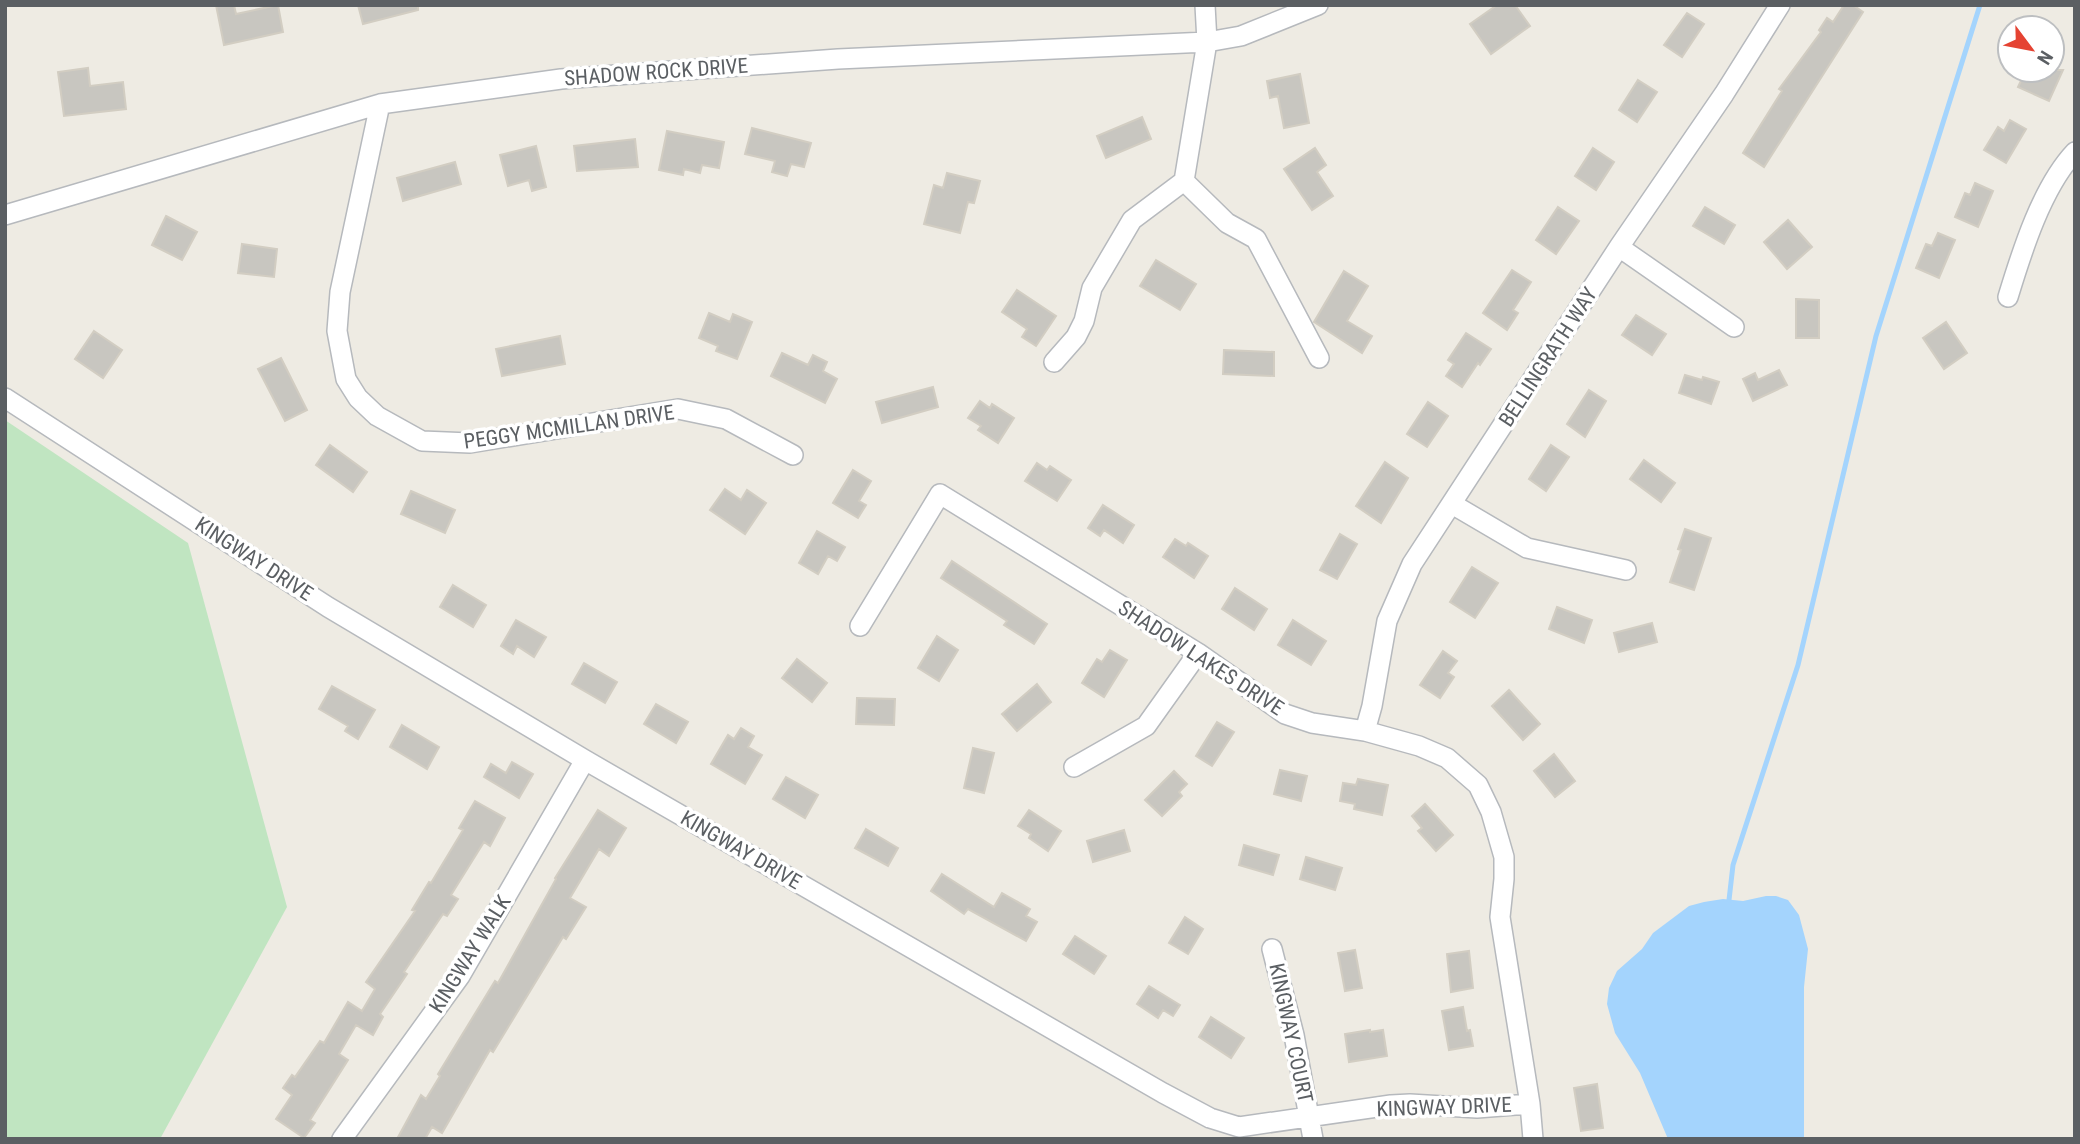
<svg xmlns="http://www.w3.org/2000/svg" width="2080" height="1144" viewBox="0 0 2080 1144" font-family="'Roboto Condensed',sans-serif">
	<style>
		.green { fill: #c0e5c1 }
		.water { fill: #a4d4fd }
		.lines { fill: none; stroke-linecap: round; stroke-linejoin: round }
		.stream { stroke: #a4d4fd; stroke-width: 5 }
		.building { fill: #c8c6c0; stroke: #d2cdc2; stroke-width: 2 }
		.street-casing { stroke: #b6b9bd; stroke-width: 22 }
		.street { stroke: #fff; stroke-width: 19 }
		.labels { text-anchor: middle; stroke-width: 7; stroke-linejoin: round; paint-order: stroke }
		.street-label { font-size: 21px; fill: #5b5f63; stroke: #fff }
	</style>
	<rect width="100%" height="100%" fill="#eeebe3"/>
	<!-- green -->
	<path class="green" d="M5,420L188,543L287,907L160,1139H5Z"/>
	<!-- water -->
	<path class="water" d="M1766,896H1776L1788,900L1799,915L1808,949L1804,987V1139H1668L1640,1073L1615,1033L1607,1004L1609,988L1617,971L1642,949L1653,933L1689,906L1704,902L1723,899L1743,901Z"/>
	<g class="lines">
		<!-- stream -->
		<path class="stream" d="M1729,900L1733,865L1798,665L1876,336L1980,5"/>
	</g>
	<!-- building -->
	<path class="building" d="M216,5H234L236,14L278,5L283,32L224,45Z
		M358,5H418V10L363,24Z
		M1497,5H1515L1530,26L1491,54L1470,24Z
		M1844,5H1853L1863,12L1764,167L1743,153L1782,91L1779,89L1821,32L1819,30L1827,18L1833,22Z
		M1687,13L1704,24L1682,57L1664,45Z
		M88,68L90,86L123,82L126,109L64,116L58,72Z
		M2026,70H2063L2049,101L2018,87Z
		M1300,74L1309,123L1284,128L1278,96L1270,98L1267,81Z
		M1638,80L1657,92L1637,122L1619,110Z
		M1142,117L1151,139L1106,158L1097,136Z
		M2010,120L2026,129L2006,163L1984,150L1998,127L2004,131Z
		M752,128L811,143L804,167L791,164L787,176L772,172L775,161L745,154Z
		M667,131L724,142L719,168L702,165L700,173L684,169L683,175L659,170Z
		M635,139L638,167L577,171L574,146Z
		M536,146L546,187L532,191L529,180L508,186L500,155Z
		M1315,148L1326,165L1317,172L1333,196L1312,210L1284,169Z
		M1593,148L1614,162L1596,190L1575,176Z
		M455,162L461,184L403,201L397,178Z
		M947,173L980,181L974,203L968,202L960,233L924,224L934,185L943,188Z
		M1975,183L1993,191L1978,227L1955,217L1965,193L1970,195Z
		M1558,207L1579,221L1556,254L1536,240Z
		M1705,207L1735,225L1724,244L1693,226Z
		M166,216L197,232L182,260L152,245Z
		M1788,220L1812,247L1787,269L1764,242Z
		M1938,233L1955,240L1939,278L1916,268L1926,244L1932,246Z
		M242,244L277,249L274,277L238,273Z
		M1156,260L1196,284L1180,310L1140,286Z
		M1512,270L1531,282L1513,310L1518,313L1507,330L1483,313Z
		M1344,271L1368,286L1347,321L1372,336L1362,353L1314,322Z
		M1017,290L1056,316L1036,346L1022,337L1027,329L1002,312Z
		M1796,299L1819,300V338H1796Z
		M709,313L730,322L733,314L752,322L737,359L716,351L718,346L699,338Z
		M1636,315L1666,334L1652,355L1622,335Z
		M1946,322L1967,353L1944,369L1923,338Z
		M94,331L122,350L103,378L75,359Z
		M1466,333L1491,349L1480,365L1478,363L1462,387L1446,376L1454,364L1448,360Z
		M560,336L565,364L502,376L496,349Z
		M1224,350L1274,352V376L1223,374Z
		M782,353L808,365L813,355L827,362L823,371L837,379L825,403L771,376Z
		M281,358L307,410L285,421L258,369Z
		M1779,370L1787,385L1753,401L1743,379L1755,373L1758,380Z
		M1685,375L1702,380L1703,377L1719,382L1711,404L1679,393Z
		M933,387L938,407L882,423L876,402Z
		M1589,390L1606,401L1585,437L1567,424Z
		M980,401L990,408L992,404L1014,418L998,443L978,430L981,426L968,418Z
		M1428,402L1448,416L1427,447L1407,434Z
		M330,445L367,472L353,492L316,465Z
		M1551,445L1569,457L1546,491L1529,479Z
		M1644,460L1675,483L1661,502L1630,479Z
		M1385,462L1408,478L1381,523L1356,506Z
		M1037,463L1047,470L1050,466L1071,480L1057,501L1025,481Z
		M853,470L871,481L859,501L866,505L858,518L833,503Z
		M725,489L741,500L747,490L766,503L745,534L710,510Z
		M411,491L455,510L445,533L401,514Z
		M1103,505L1134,525L1123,543L1104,530L1100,536L1088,528Z
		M1685,529L1711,538L1694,590L1670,582L1681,550L1678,549Z
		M817,531L845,547L837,561L828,556L818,574L799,563Z
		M1340,534L1357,544L1337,579L1320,570Z
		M1175,539L1186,546L1188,543L1208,556L1194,578L1163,557Z
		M952,561L1047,624L1034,644L1004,625L1007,621L941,578Z
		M1472,567L1498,583L1475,618L1450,602Z
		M453,585L486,605L473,627L440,607Z
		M1235,588L1267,609L1254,630L1222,609Z
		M1557,607L1592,620L1584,643L1549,629Z
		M516,620L546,637L534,657L517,646L513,654L501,646Z
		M1293,620L1326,641L1311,665L1278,645Z
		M1652,623L1657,642L1619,652L1614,633Z
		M937,636L958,650L939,681L918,668Z
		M1110,650L1127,660L1104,697L1082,683L1097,659L1102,662Z
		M1443,651L1457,661L1448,673L1454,677L1440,698L1420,685Z
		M797,659L827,683L812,702L782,678Z
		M584,663L617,682L605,703L572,684Z
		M1037,684L1051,702L1017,731L1002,714Z
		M332,686L375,710L358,739L345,731L348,726L319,709Z
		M1509,690L1540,724L1523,740L1492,706Z
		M857,698L895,699L894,725L856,724Z
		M656,704L688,722L676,743L644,724Z
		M1217,722L1234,732L1212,766L1196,756Z
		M402,725L439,747L427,769L390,747Z
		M741,728L754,736L748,747L762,755L745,784L711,764L728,735L734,739Z
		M973,748L994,753L984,793L964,788Z
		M1554,754L1575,781L1555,797L1534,771Z
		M512,762L533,774L519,798L484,777L491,764L506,773Z
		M1280,770L1307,776L1301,801L1274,794Z
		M1174,771L1187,784L1179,792L1182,796L1162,816L1145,800Z
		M786,777L818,795L805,818L773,799Z
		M1358,779L1388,785L1382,815L1354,809L1355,804L1340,801L1343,783L1356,785Z
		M475,801L505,818L490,846L484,842L451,895L458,899L447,916L443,914L404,972L407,974L380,1014L383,1017L373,1035L356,1025L339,1054L348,1060L310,1120L315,1123L304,1138L276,1119L292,1095L283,1088L292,1075L295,1077L320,1041L324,1043L348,1002L362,1011L375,989L366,982L415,911L412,910L429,882L431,883L463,830L459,828Z
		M1425,804L1453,835L1436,851L1418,831L1422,828L1412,816Z
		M598,810L626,828L609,856L599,849L570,898L586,907L566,939L563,937L493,1052L490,1050L442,1133L432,1127L425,1139H397L421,1095L426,1099L440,1076L438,1074L495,981L498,983L556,879L555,878Z
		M1029,810L1061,831L1048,851L1029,838L1031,834L1018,826Z
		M866,829L898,848L888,866L855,848Z
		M1124,830L1130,851L1093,862L1087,841Z
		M1244,845L1279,855L1273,875L1239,865Z
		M1306,857L1342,868L1335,890L1300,879Z
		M942,874L994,907L1002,893L1030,909L1026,916L1037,922L1026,941L968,909L964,914L931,891Z
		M1185,917L1203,929L1188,954L1169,943Z
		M1075,936L1106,956L1094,974L1063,954Z
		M1355,950L1362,988L1345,991L1338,953Z
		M1469,951L1473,988L1451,992L1447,954Z
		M1149,986L1180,1005L1173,1016L1163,1010L1158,1018L1137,1004Z
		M1463,1007L1467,1031L1470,1030L1473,1046L1449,1050L1442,1011Z
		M1211,1017L1244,1038L1231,1058L1199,1037Z
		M1370,1030V1032L1383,1030L1387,1056L1349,1062L1345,1034Z
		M1597,1084L1603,1128L1581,1131L1574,1088Z"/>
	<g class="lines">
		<!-- street casing -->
		<g class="street-casing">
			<path id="street" d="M1205,5L1207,42L1184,181L1227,223L1256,239L1319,358
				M380,104L340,292L337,331L346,379L358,398L377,416L422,441L470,443L678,409L726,419L793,455
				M5,215L380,104L561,79L838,59L1207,42L1241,36L1318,5
				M1619,247L1734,327
				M2008,297C2022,251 2042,187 2075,152
				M1054,362L1076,337L1084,321L1092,288L1132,220L1184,181
				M5,398L328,607L585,760L1163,1093L1210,1118L1239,1127L1391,1105L1410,1104L1477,1108L1530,1104
				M1452,504L1527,548L1626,570
				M860,626L940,494L1198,653L1285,714L1312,723L1365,731L1419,746L1447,758L1478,785L1491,812L1504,857V879L1500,917L1530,1104L1533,1139
				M1365,731L1372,706L1387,621L1412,564L1619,247L1724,94L1780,5
				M1074,767L1146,726L1198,653
				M1272,949L1294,1035L1313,1139
				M342,1139L460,976L585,760"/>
		</g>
		<!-- street -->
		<use href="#street" class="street"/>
	</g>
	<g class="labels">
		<!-- street labels -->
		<g class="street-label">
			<text transform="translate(656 72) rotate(-4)" y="7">SHADOW ROCK DRIVE</text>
			<text transform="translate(1548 357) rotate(-57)" y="7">BELLINGRATH WAY</text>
			<text transform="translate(569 427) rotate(-8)" y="7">PEGGY MCMILLAN DRIVE</text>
			<text transform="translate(254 559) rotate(33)" y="7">KINGWAY DRIVE</text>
			<text transform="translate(1201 658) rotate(33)" y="7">SHADOW LAKES DRIVE</text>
			<text transform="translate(741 850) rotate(30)" y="7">KINGWAY DRIVE</text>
			<text transform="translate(470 954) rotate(-58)" y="7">KINGWAY WALK</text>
			<text transform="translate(1291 1033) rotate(78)" y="7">KINGWAY COURT</text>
			<text transform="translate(1444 1107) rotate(-2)" y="7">KINGWAY DRIVE</text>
		</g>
	</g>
	<!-- border -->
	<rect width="2080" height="1144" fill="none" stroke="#5b5f63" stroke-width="14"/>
	<!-- north arrow -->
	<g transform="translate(2031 49) rotate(122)"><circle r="33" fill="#ffffff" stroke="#bdbfc1" stroke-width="2"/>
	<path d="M0-5L12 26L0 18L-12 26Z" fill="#e54332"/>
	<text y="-10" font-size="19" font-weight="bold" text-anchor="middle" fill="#5b5f63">N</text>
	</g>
</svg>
